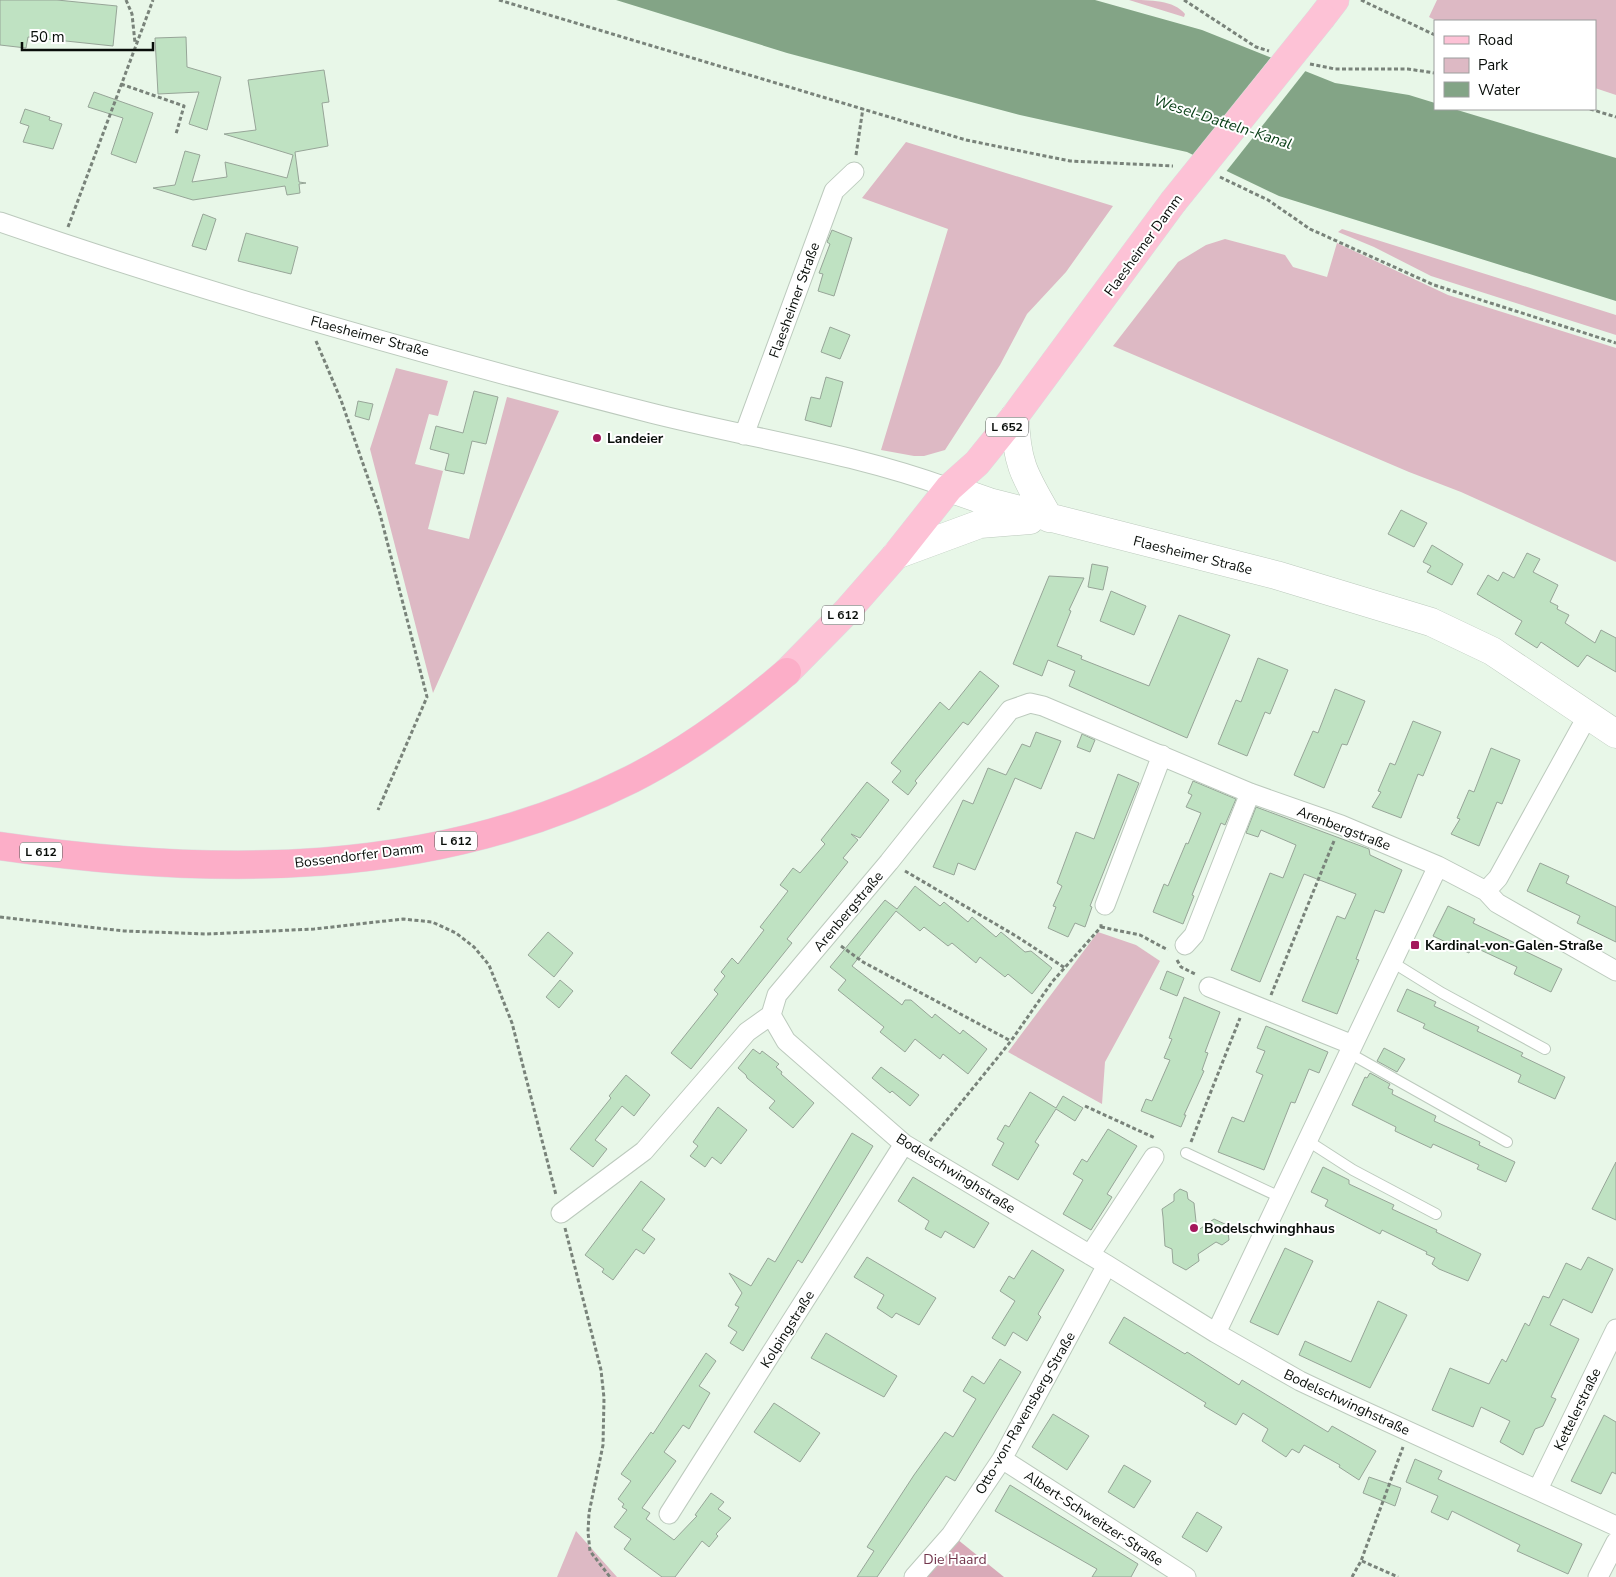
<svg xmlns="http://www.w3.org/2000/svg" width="1616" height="1577" viewBox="0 0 1616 1577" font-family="'Nunito Sans',sans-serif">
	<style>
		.green { fill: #ddb9c4 }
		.forest { fill: #d8aab8 }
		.water { fill: #83a486 }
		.pier { fill: #e8f7e8 }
		.building { fill: #bfe2c2; stroke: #97a598 }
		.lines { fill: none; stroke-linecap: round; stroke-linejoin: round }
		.service-casing { stroke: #bccabd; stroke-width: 12 }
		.minor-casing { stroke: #bccabd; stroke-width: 21 }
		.secondary-casing { stroke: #bccabd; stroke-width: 29 }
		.primary-casing { stroke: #dcdddd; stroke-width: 29 }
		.trunk-casing { stroke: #dcdddd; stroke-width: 29 }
		.path { stroke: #79837a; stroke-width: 3; stroke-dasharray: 4 2.5; stroke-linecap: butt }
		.service { stroke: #fff; stroke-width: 10 }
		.minor { stroke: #fff; stroke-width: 19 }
		.secondary { stroke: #fff; stroke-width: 28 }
		.primary { stroke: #fdc2d6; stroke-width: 28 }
		.trunk { stroke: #fcaec8; stroke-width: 28 }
		.primary-bridge-casing { stroke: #dcdddd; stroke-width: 29; stroke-linecap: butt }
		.primary-bridge { stroke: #fdc2d6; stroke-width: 28 }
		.poi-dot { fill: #a4175b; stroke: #fff; stroke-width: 2 }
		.labels { text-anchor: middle; stroke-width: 4; stroke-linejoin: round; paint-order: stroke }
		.shield { fill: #fff; stroke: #525653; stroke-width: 1 }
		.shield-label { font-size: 12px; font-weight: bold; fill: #080d09 }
		.street-label { font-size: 14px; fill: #080d09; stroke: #fff }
		.poi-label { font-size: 14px; font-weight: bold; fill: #080d09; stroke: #fff; text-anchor: start }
		.park-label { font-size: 14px; fill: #73374d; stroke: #fff }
		.water-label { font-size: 15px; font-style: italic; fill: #043b12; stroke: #fff }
	</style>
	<rect width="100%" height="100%" fill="#e8f7e8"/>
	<!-- green -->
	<path class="green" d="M1129,0C1150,0 1174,0 1185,14L1184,17Z
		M1437,0H1616V95L1595,88V21H1437L1429,17Z
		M906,142L1113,206L1066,272L1027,314L1000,365L945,450L924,456H914L881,450L948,229L862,198Z
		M1342,229L1616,315V335L1431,276L1374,247L1338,232Z
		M1225,239L1285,255L1293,267L1327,277L1337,243L1448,295L1616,348V562L1461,492L1409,472L1113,346L1178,262L1206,245Z
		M396,368L448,381L438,416L429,414L415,464L443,471L428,529L469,539L507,397L559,411L433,693L370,449Z
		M1098,932L1136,945L1160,961L1105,1062L1102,1104L1008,1052Z
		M576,1531L617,1577H557Z"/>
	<!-- forest -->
	<path class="forest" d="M952,1535L1004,1577H917Z"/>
	<!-- water -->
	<path class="water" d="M616,0H1095L1202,30L1335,83L1409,95L1435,103V109H1454L1616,158V301L1279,196L1187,152L1020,115L787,53Z"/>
	<!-- pier -->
	<path class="pier" d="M1273,55L1307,69L1225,173L1193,158Z"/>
	<!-- building -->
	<path class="building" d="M0,0H57L117,6L113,46L28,37L26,48L0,45Z
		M186,37L187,67L221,77L207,130L189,124L199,92L158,94L155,38Z
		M324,70L329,102L322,103L328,146L295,152L299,182L306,183L299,184L300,193L287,195L285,186L193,200L153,188L175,185L185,151L200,155L192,182L227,177L225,162L287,178L293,155L224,134L256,130L248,80Z
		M94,92L153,113L136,163L111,154L123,118L88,107Z
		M25,109L50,117L49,120L62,124L53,149L23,142L29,126L20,123Z
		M203,214L216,219L206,250L192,246Z
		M832,230L852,238L834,296L818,291L823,274L819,273L830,244L827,242Z
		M246,233L298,247L291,274L238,261Z
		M830,327L850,335L840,359L821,352Z
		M826,377L843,382L831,427L805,420L811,397L820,399Z
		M474,391L498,397L486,444L472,441L464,474L445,470L449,454L430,449L436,426L463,433Z
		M358,401L373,404L369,420L355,416Z
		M1401,510L1427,523L1414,547L1388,534Z
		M1432,545L1463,564L1452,585L1427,572L1431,566L1423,562Z
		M1527,553L1540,559L1533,572L1558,585L1550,602L1558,606L1557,609L1569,615L1565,623L1595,643L1601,630L1616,638V672L1587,655L1578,667L1541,642L1537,648L1515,634L1522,621L1477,594L1488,575L1498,581L1503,572L1514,578Z
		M1092,564L1108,567L1103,590L1088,587Z
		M1049,576L1084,578L1069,610L1071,611L1057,646L1082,656L1081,659L1149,686L1179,615L1230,635L1187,738L1069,686L1075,671L1048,660L1042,676L1013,664Z
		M1111,591L1146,606L1134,635L1100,621Z
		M1258,658L1288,670L1270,714L1265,712L1247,756L1218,744L1236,700L1241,702Z
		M980,671L999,686L968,725L963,722L915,781L917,783L908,795L892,782L901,771L891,763L940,702L949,710Z
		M1335,689L1365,701L1347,745L1342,744L1324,788L1294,775L1313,731L1318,733Z
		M1413,721L1441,732L1423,776L1418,774L1401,818L1372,807L1381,792L1378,791L1390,763L1395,765Z
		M1036,732L1061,741L1041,789L1015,778L975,870L958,863L954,875L933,867L963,800L973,804L988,768L1006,775L1022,744L1030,747Z
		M1082,734L1095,740L1090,752L1077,747Z
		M1491,748L1520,760L1502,804L1497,802L1479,846L1451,834L1460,819L1457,818L1469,790L1474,792Z
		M1118,774L1139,783L1090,906L1092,907L1085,927L1075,923L1068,937L1048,928L1056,907L1053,906L1062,886L1057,883L1076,832L1094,839Z
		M1193,781L1236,799L1225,825L1221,823L1192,895L1194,896L1183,924L1153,912L1164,884L1168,886L1186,843L1188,844L1201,813L1186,807L1192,795L1188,793Z
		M867,782L889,800L860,838L851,834L858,840L843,858L848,862L787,939L792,943L691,1069L671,1053L718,994L714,990L725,976L721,972L732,958L738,964L764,930L760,927L788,891L780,885L793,868L800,873L825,844L821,840Z
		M1256,807L1369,849L1370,855L1402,870L1384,913L1375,910L1356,959L1359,960L1337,1014L1302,1001L1337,916L1345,919L1356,894L1304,874L1260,982L1231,970L1270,873L1283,878L1296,845L1261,830L1258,837L1246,833Z
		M1540,863L1569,876L1566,883L1616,907V942L1577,923L1580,916L1527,891Z
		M915,886L940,906L944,902L968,922L972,917L996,937L1001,932L1025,952L1031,951L1052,968L1032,994L1008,974L1005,977L980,957L976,963L952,943L948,946L924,927L920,931L896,911L883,927L852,966L902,1005L905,1000H911L932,1018L935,1014L960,1034L963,1030L987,1049L968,1074L943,1054L940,1059L915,1039L905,1052L880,1032L884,1027L838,990L846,980L830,967L885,900L897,909Z
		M1448,906L1475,919L1473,923L1515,943L1514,946L1562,969L1551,992L1514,974L1517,967L1472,946L1469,953L1433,936Z
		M548,932L573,953L554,977L528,955Z
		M1167,971L1184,978L1177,996L1160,989Z
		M560,980L573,991L559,1008L546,997Z
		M1407,989L1436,1002L1434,1006L1479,1027L1477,1031L1523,1053L1521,1056L1565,1077L1555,1099L1518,1082L1521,1075L1423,1028L1425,1024L1397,1011Z
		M1184,997L1220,1012L1205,1052L1208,1053L1202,1070L1204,1071L1184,1115H1186L1181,1127L1141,1111L1146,1099L1152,1101L1170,1060L1164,1058L1172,1039L1169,1038Z
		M1266,1026L1328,1052L1319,1073L1309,1069L1295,1103L1291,1102L1264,1170L1218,1152L1232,1117L1244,1122L1263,1075L1256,1072L1265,1051L1257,1048Z
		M1384,1048L1405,1059L1397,1072L1377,1061Z
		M753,1049L760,1054L762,1051L779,1064L776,1067L782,1072L781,1074L814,1103L793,1128L769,1108L775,1101L747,1078L746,1075L738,1068Z
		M881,1067L919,1095L910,1106L892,1091L890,1093L872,1078Z
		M1370,1073L1390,1084L1388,1088L1393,1090L1392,1094L1436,1116L1434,1121L1480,1142L1479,1145L1515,1162L1506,1182L1477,1169L1479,1165L1433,1144L1431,1148L1395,1131L1396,1127L1352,1105L1365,1077L1367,1078Z
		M626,1075L650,1095L634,1116L622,1106L595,1140L607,1149L593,1167L570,1149L611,1098L609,1096Z
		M1030,1092L1056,1108L1063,1096L1083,1108L1075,1121L1056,1109L1035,1142L1039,1145L1018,1180L992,1165L1004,1143L997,1139L1005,1125L1009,1127Z
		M718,1107L747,1130L721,1164L712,1157L705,1167L690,1156L698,1146L693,1142Z
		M1108,1129L1137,1146L1107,1194L1112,1197L1091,1230L1063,1214L1083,1180L1073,1174L1082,1159L1087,1162Z
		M852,1133L873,1146L802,1263L798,1260L743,1351L730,1343L737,1332L728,1326L739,1307L735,1305L742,1293L729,1273L751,1286L768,1258L775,1262Z
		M1616,1162V1220L1592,1209Z
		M1323,1167L1349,1180V1184L1394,1205L1392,1209L1437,1230L1436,1232L1481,1254L1468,1281L1439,1269L1432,1264L1435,1258L1426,1254L1427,1252L1382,1230L1380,1234L1325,1206L1328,1200L1311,1192Z
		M913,1177L989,1223L974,1248L945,1231L941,1238L932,1233L925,1229L929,1221L898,1201Z
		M641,1181L665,1199L642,1230L655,1239L644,1254L636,1249L613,1280L602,1272L604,1269L585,1255Z
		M1180,1189L1187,1192L1188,1199L1194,1203L1197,1231L1214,1219L1227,1225L1229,1240L1222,1245L1216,1242L1198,1254L1199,1261L1186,1270L1173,1263L1172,1249L1165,1246L1163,1217L1162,1209L1174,1201V1194Z
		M1285,1248L1313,1261L1278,1335L1250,1322Z
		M1032,1250L1064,1270L1038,1314L1041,1317L1027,1341L1013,1332L1005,1346L992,1338L1015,1301L1000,1291L1009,1276L1014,1279Z
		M867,1257L936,1298L919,1325L896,1313L892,1318L877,1308L884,1295L854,1277Z
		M1588,1257L1613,1269L1592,1313L1563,1299L1550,1325L1579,1339L1551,1397L1556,1399L1543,1426L1535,1429L1523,1455L1500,1442L1510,1421L1481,1407L1473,1427L1432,1410L1450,1368L1489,1384L1502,1359L1506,1362L1525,1323L1529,1326L1543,1296L1549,1298L1566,1263L1581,1270Z
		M1378,1301L1407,1315L1370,1388L1299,1355L1305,1341L1351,1362Z
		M1124,1317L1185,1354L1187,1352L1239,1385L1242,1380L1328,1432L1332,1426L1376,1451L1359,1480L1339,1467L1340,1465L1304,1445L1299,1453L1292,1449L1286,1457L1262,1441L1268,1429L1243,1413L1236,1425L1204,1406L1206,1403L1109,1343Z
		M826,1333L897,1376L884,1397L811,1358Z
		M706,1353L716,1361L699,1386L710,1393L689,1429L683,1425L664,1452L676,1461L642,1508L650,1513L646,1519L674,1540L697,1516L695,1515L711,1493L724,1502L718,1509L731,1518L716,1534L718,1536L709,1547L702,1541L675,1577H662L624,1549L631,1539L614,1527L627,1510L622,1507L624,1504L618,1499L631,1481L621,1474L651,1432L653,1434Z
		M1000,1359L1021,1372L955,1481L946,1476L877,1577H857L874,1551L867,1547L914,1475L945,1432L953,1437L976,1399L963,1391L972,1376L984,1384Z
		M774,1403L820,1433L800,1462L754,1432Z
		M1053,1414L1089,1436L1067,1470L1032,1447Z
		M1604,1415L1616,1422V1474L1612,1472L1601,1494L1571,1481Z
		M1415,1459L1442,1471L1438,1479L1582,1544L1568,1574L1517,1551L1520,1545L1452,1511L1448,1520L1431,1512L1438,1496L1406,1482Z
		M1124,1465L1151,1481L1134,1508L1108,1492Z
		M1369,1477L1401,1488L1395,1506L1363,1493Z
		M1010,1485L1138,1564L1131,1577H1092L1097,1569L995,1511Z
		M1197,1512L1222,1527L1207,1552L1182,1537Z"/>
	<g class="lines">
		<!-- service casing -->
		<g class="service-casing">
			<path id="service" d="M1392,962L1442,993L1545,1049
				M1349,1053L1507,1142
				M1308,1141L1353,1170L1436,1214
				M1186,1153L1282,1198"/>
		</g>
		<!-- minor casing -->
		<g class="minor-casing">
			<path id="minor" d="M0,222C214,296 432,357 651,413C750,438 853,453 949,488
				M744,435L834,191L854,172
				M1486,891L1497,903L1616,971
				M1105,905L1162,755
				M1185,945L1194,935L1250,793
				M1209,987L1353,1045
				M771,1015L786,1041L904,1144L1107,1265L1216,1333L1300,1381L1353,1406L1616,1526
				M561,1213L644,1151L747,1032L771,1015L777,995L889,862L1010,710L1030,703L1043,706L1250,793L1341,825L1438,866
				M1090,1255L1154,1157
				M1216,1333L1438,866L1486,891L1498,878L1588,715
				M1002,1459L1186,1577
				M1538,1489L1616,1329
				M669,1514L904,1144
				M914,1577L951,1535L1002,1459L1107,1265
				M1598,1577L1616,1542"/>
		</g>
		<!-- secondary casing -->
		<g class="secondary-casing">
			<path id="secondary" d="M1015,416C1016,465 1026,478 1049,518
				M949,488L989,502L1276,575L1431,622L1492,651L1616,734
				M896,555L980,524L1030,520"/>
		</g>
		<!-- primary casing -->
		<g class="primary-casing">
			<path id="primary" d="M1322,17L1335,0
				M787,672L847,611L896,555L949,488L977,463L1015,416L1173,202"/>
		</g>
		<!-- trunk casing -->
		<g class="trunk-casing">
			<path id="trunk" d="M0,846C215,877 433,879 632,779C689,750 739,713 787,672"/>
		</g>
		<!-- path -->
		<path class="path" d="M126,0L132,14L135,43
			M499,0L966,140L1070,161L1173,166
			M1184,0L1256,47L1269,51
			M1361,0L1435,35
			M1310,64L1335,69H1408L1435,73
			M121,84L184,106L176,134
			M1590,109L1616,117
			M856,155L863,108
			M1220,177L1268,200L1310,229L1434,285L1616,343
			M68,227L153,0
			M316,341L341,400L379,510L427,697L378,810
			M905,871L1016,936L1065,968
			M0,917L124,931L207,934L314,929L403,919L432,922L456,933L474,947L489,965L512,1023L556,1195
			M1101,927L1140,935L1168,950
			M841,946L863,962L1011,1041
			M1177,960L1181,967L1197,975
			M1271,995L1334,841
			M1085,1106L1155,1138
			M930,1141L1011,1041L1052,982L1101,927V922
			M1191,1142L1240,1018
			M565,1228L601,1370L604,1398L603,1445L589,1513L588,1532L590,1551L610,1577
			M1362,1561L1398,1577
			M1352,1577L1361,1561L1403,1447"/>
		<!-- service -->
		<use href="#service" class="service"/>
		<!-- minor -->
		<use href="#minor" class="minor"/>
		<!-- secondary -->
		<use href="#secondary" class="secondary"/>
		<!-- primary -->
		<use href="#primary" class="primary"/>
		<!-- trunk -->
		<use href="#trunk" class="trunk"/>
		<!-- primary-bridge casing -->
		<g class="primary-bridge-casing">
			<path id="primary-bridge" d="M1173,202L1322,17"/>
		</g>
		<!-- primary-bridge -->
		<use href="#primary-bridge" class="primary-bridge"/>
	</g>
	<!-- markers -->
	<g class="poi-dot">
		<circle cx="597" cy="438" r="5"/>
		<rect x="1410" y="940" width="10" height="10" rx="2.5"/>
		<circle cx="1194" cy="1228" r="5"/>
	</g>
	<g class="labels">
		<!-- shield labels -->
		<g class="shield">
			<rect x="986" y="417.5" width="42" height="19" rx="4"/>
			<rect x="822" y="605.5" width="42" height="19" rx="4"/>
			<rect x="435" y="831.5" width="42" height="19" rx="4"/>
			<rect x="20" y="842.5" width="42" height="19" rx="4"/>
		</g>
		<g class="shield-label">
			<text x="1007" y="431">L 652</text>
			<text x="843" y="619">L 612</text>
			<text x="456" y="845">L 612</text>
			<text x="41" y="856">L 612</text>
		</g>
		<!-- street labels -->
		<g class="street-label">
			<text transform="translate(1143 245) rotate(-54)" y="5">Flaesheimer Damm</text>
			<text transform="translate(794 300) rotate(-70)" y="5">Flaesheimer Straße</text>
			<text transform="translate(370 336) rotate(15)" y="5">Flaesheimer Straße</text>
			<text transform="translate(1193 555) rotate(14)" y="5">Flaesheimer Straße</text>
			<text transform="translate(1344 828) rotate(21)" y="5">Arenbergstraße</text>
			<text transform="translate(359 855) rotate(-7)" y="5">Bossendorfer Damm</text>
			<text transform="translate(848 911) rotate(-50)" y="5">Arenbergstraße</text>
			<text transform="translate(956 1173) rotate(32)" y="5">Bodelschwinghstraße</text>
			<text transform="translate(787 1329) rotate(-58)" y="5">Kolpingstraße</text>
			<text transform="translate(1347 1402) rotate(25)" y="5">Bodelschwinghstraße</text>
			<text transform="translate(1577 1409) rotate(-64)" y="5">Kettelerstraße</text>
			<text transform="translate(1025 1413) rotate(-60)" y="5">Otto-von-Ravensberg-Straße</text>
			<text transform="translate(1094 1518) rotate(33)" y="5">Albert-Schweitzer-Straße</text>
		</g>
		<!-- poi labels -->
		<g class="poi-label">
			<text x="607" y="443">Landeier</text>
			<text x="1425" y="950">Kardinal-von-Galen-Straße</text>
			<text x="1204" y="1233">Bodelschwinghhaus</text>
		</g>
		<!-- park labels -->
		<g class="park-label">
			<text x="955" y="1564">Die Haard</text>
		</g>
		<!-- water labels -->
		<g class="water-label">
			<text transform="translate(1223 122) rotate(18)" y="5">Wesel-Datteln-Kanal</text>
		</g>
	</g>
	<!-- legend -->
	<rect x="1434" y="20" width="162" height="90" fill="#ffffff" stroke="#9c9e9d"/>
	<rect x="1444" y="36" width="25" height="8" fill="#fdc2d6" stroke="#9c9e9d"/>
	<text x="1478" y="45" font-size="15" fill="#080d09">Road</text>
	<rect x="1444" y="58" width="25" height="15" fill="#ddb9c4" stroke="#9c9e9d"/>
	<text x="1478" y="70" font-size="15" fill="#080d09">Park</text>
	<rect x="1444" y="82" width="25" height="15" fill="#83a486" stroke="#9c9e9d"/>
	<text x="1478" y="95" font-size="15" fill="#080d09">Water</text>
	<!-- scale -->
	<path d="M22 42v8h131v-8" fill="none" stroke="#080d09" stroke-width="2.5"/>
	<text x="30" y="42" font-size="15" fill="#080d09" stroke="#ffffff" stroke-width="4" paint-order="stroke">50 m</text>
</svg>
